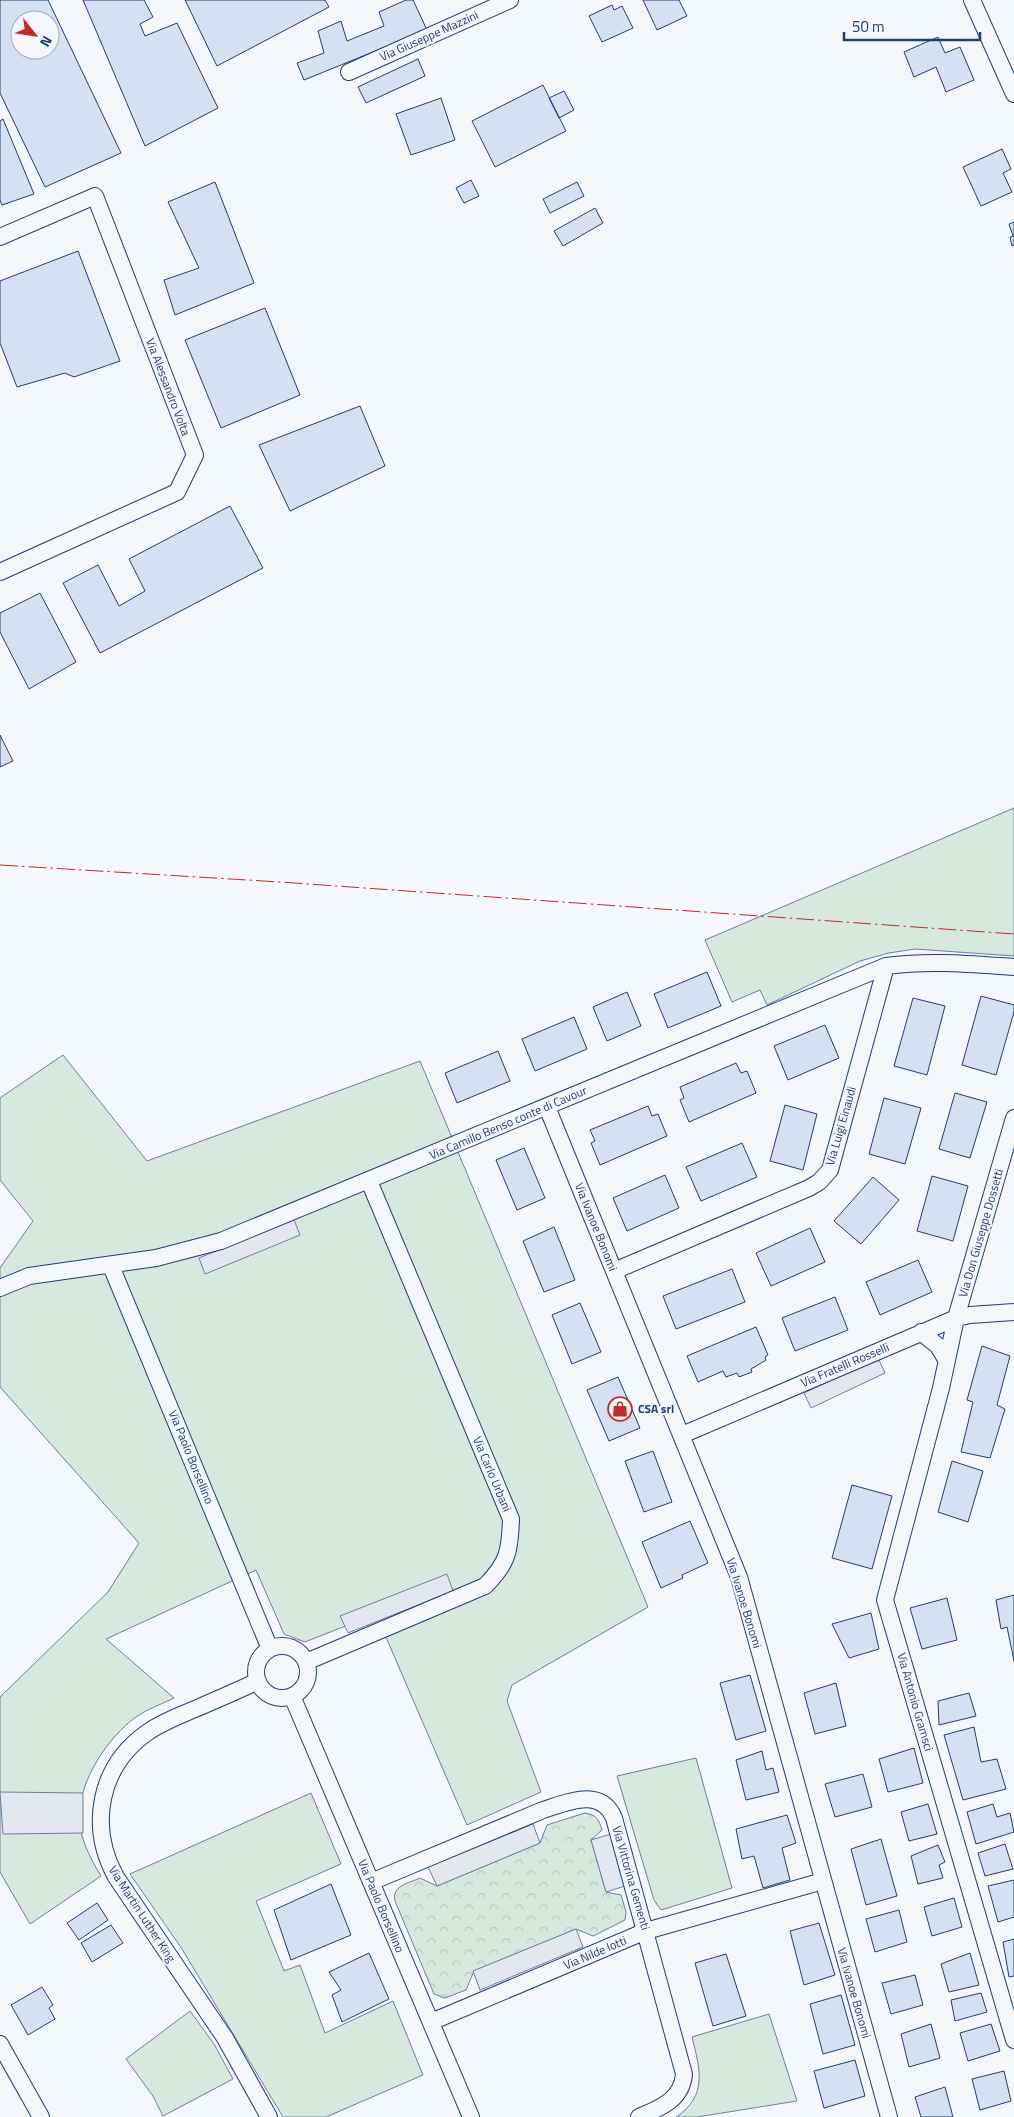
<svg xmlns="http://www.w3.org/2000/svg" width="1014" height="2117" viewBox="0 0 1014 2117" font-family="'Titillium Web',sans-serif">
	<style>
		.grass { fill: #d7e8df; stroke: #687fa3 }
		.park { fill: url(#park-crowns); stroke: #687fa3 }
		.parking { fill: #e3e8f0; stroke: #687fa3 }
		.building { fill: #d5e0f0; stroke: #1d3f73; fill-rule: evenodd }
		.lines { fill: none; stroke-linecap: round; stroke-linejoin: round }
		.street-casing { stroke: #1d3f73; stroke-width: 18 }
		.street { stroke: #f4f7fb; stroke-width: 16 }
		.power { stroke: #c62828; stroke-width: 1; stroke-dasharray: 18 4 2.5 4; stroke-linecap: butt }
		.labels { text-anchor: middle; stroke-width: 4; stroke-linejoin: round; paint-order: stroke }
		.street-label { font-size: 12px; fill: #1d3f73; stroke: #f4f7fb }
		.poi-label { font-size: 12px; font-weight: bold; fill: #1d3f73; stroke: #f4f7fb; text-anchor: start }
	</style>
	<defs>
		<pattern id="park-crowns" width="20" height="18" patternUnits="userSpaceOnUse" patternTransform="scale(1.25)"><rect width="20" height="18" fill="#d7e8df"/><path d="M2 6a3 3 0 1 1 6 0M12 15a3 3 0 1 1 6 0" fill="none" stroke="#b8c8c3"/></pattern>
	</defs>
	<rect width="100%" height="100%" fill="#f4f7fb"/>
	<!-- grass -->
	<path class="grass" d="M1014,808V956L915,949L889,953L860,961L767,1005L760,990L732,1002L705,940Z
		M63,1055L147,1161L420,1061L648,1607L512,1685L507,1701L541,1792L467,1825L376,1614L305,1642L284,1634L256,1570L106,1639L174,1698C162,1704 147,1709 136,1717C108,1737 80,1780 79,1815C79,1837 90,1858 101,1876L30,1924L0,1872V1697L108,1592L139,1543L0,1387V1268L33,1221L0,1180V1098Z
		M696,1758L732,1888L661,1910L654,1900L617,1776Z
		M311,1793L341,1864L256,1901L284,1971L300,1965L325,2033L393,2001L423,2075L326,2117H283L182,1949L130,1874Z
		M190,2011L214,2044L233,2079L163,2116L153,2096L126,2059Z
		M769,2014L797,2101L697,2117H676C708,2096 700,2069 692,2037Z"/>
	<!-- park -->
	<path class="park" d="M585,1813C597,1815 599,1820 602,1830L591,1840L606,1892L621,1895L626,1912L625,1920L593,1936L576,1929L474,1971L466,1990L445,1998L434,1994L395,1901C391,1886 409,1883 420,1878L437,1886L540,1843L547,1825Z"/>
	<!-- parking -->
	<path class="parking" d="M294,1220L300,1235L205,1274L199,1258Z
		M878,1358L885,1373L811,1408L804,1393Z
		M447,1574L453,1591L348,1633L340,1616Z
		M0,1792L83,1793V1833L3,1834Z
		M533,1824L540,1843L437,1886L428,1867Z
		M611,1834L625,1886L606,1892L591,1840Z
		M576,1929L583,1947L480,1990L473,1971Z"/>
	<!-- building -->
	<path class="building" d="M0,0H48L121,153L45,187L0,93ZM20,20H50V50H20Z
		M83,0H144L153,17L140,24L145,36L177,23L218,108L145,146Z
		M185,0H325L329,7L217,66Z
		M406,0H413L427,30L304,80L297,63L324,53L318,31L341,21L347,41L384,26L379,12Z
		M643,0H679L687,16L657,30Z
		M612,5L614,10L622,6L633,28L602,42L589,16Z
		M938,37L945,53L960,47L974,80L946,92L936,67L914,77L904,52Z
		M418,59L425,76L366,103L358,87Z
		M543,85L566,131L495,167L472,121Z
		M564,91L574,110L559,118L549,98Z
		M441,98L455,140L411,155L396,114Z
		M3,119L34,194L2,205L0,200V121Z
		M1002,149L1011,169L1003,173L1012,192L981,206L963,167Z
		M471,180L479,196L464,203L456,188Z
		M215,182L254,283L175,315L164,280L199,268L168,202Z
		M577,182L584,196L550,213L543,199Z
		M595,208L603,223L563,246L554,231Z
		M1014,222V245L1012,246L1010,237L1013,236L1009,224Z
		M78,251L120,361L74,377L65,373L17,387L0,343V281Z
		M265,308L300,395L221,428L185,340Z
		M360,406L385,466L290,511L259,445Z
		M230,506L263,568L100,653L63,583L98,565L119,606L145,591L129,559Z
		M40,593L76,662L29,689L0,632V613Z
		M0,735L13,761L0,767Z
		M707,972L721,1006L668,1028L654,994Z
		M627,992L641,1026L607,1041L593,1007Z
		M981,996L1014,1005V1012L996,1075L962,1065Z
		M913,998L945,1006L927,1075L894,1066Z
		M574,1017L587,1049L535,1071L522,1039Z
		M825,1025L839,1058L788,1080L774,1046Z
		M498,1051L510,1081L457,1103L445,1073Z
		M736,1063L741,1073L747,1071L756,1093L689,1122L680,1100L684,1098L680,1087Z
		M955,1093L987,1102L970,1158L939,1149Z
		M884,1098L921,1108L905,1164L869,1154Z
		M785,1105L817,1114L803,1170L770,1161Z
		M648,1106L652,1116L658,1114L667,1136L600,1165L591,1143L595,1141L590,1130Z
		M742,1143L757,1177L701,1201L686,1167Z
		M524,1148L545,1198L517,1210L496,1160Z
		M665,1175L679,1208L627,1231L613,1198Z
		M932,1176L968,1186L953,1241L917,1231Z
		M873,1177L899,1200L861,1244L834,1221Z
		M554,1227L575,1280L544,1292L523,1241Z
		M810,1228L825,1262L771,1286L756,1253Z
		M918,1260L932,1292L880,1315L866,1282Z
		M732,1269L745,1302L676,1329L663,1296Z
		M835,1297L848,1330L795,1351L782,1318Z
		M580,1303L601,1352L572,1364L552,1315Z
		M756,1327L768,1355L765,1357L766,1360L751,1369L752,1372L739,1377L737,1373L726,1377L723,1371L698,1382L687,1356Z
		M982,1346L1010,1356L997,1405L1005,1409L990,1458L961,1452L973,1402L967,1400Z
		M618,1377L640,1428L609,1441L587,1390Z
		M653,1451L672,1502L644,1512L625,1461Z
		M952,1461L983,1471L968,1522L938,1512Z
		M852,1485L892,1496L872,1569L832,1558Z
		M690,1521L708,1563L682,1575L683,1578L661,1588L642,1542Z
		M1014,1595V1661L1007,1627L1001,1629L996,1600Z
		M947,1598L957,1640L922,1649L910,1608Z
		M871,1613L879,1649L849,1658L832,1624Z
		M750,1675L766,1731L736,1740L720,1683Z
		M836,1683L846,1726L815,1734L804,1693Z
		M969,1693L976,1716L939,1725L938,1701Z
		M974,1727L981,1762L997,1759L1006,1789L963,1800L944,1735Z
		M914,1748L923,1783L888,1792L879,1759Z
		M762,1751L766,1770L773,1768L779,1792L746,1800L736,1760Z
		M863,1774L872,1807L835,1817L825,1784Z
		M928,1804L937,1834L909,1841L901,1812Z
		M993,1804L997,1817L1010,1813L1014,1832L976,1844L967,1812Z
		M787,1815L796,1843L782,1848L790,1880L763,1888L754,1856L742,1859L736,1829Z
		M881,1839L897,1896L866,1905L851,1849Z
		M1005,1844L1013,1869L985,1876L978,1853Z
		M938,1845L945,1862L939,1865L943,1878L918,1884L911,1856Z
		M1014,1880V1917L998,1922L988,1886Z
		M331,1884L351,1935L291,1960L274,1910Z
		M954,1898L962,1927L932,1936L924,1907Z
		M97,1903L108,1920L79,1940L67,1923Z
		M899,1910L907,1942L875,1952L866,1919Z
		M819,1923L835,1975L804,1985L790,1931Z
		M111,1925L123,1943L92,1962L81,1943Z
		M1014,1939V1976L1009,1977L1003,1942Z
		M369,1953L389,1999L342,2022L332,1995L341,1990L329,1972Z
		M970,1953L979,1985L949,1992L941,1964Z
		M726,1954L746,2016L713,2026L695,1963Z
		M915,1975L923,2005L891,2014L882,1983Z
		M42,1987L53,2005L49,2008L55,2019L28,2035L11,2005Z
		M981,1993L987,2012L955,2021L951,2000Z
		M841,1995L855,2045L823,2054L810,2004Z
		M931,2024L940,2058L909,2067L901,2034Z
		M991,2024L1000,2051L968,2061L960,2033Z
		M855,2060L865,2096L824,2108L814,2071Z
		M1004,2071L1011,2101L980,2110L972,2079Z
		M945,2087L953,2117H921L915,2097Z"/>
	<g class="lines">
		<!-- street casing -->
		<g class="street-casing">
			<path id="street" d="M972,0L1014,94
				M349,72L510,0
				M0,237L95,196L195,455L177,492L0,572
				M547,1107L739,1577L889,2117
				M1014,1118L956,1318L941,1388L885,1600L1014,2040
				M111,1266L270,1649
				M614,1271L809,1188L819,1182L830,1170L886,966
				M0,1288L29,1276L156,1258L221,1241L886,966C930,960 970,964 1014,967
				M921,1332L938,1346L947,1361
				M682,1435L956,1318L970,1315L1014,1312
				M256 1672a26 26 0 1 1 52 0a26 26 0 1 1-52 0Z
				M306,1662L485,1586C508,1563 510,1551 511,1519L369,1181
				M258,1681C237,1691 216,1700 195,1709C179,1716 162,1722 148,1732C99,1766 88,1826 116,1877L225,2038L269,2117
				M292,1696L471,2117
				M371,1882L543,1810C568,1802 601,1787 614,1818L684,2074C682,2100 660,2108 639,2117
				M431,2022L646,1931L823,1881
				M0,2044L41,2117"/>
		</g>
		<!-- street -->
		<use href="#street" class="street"/>
		<!-- power -->
		<path class="power" d="M0,865L280,882L1014,934"/>
	</g>
	<!-- icons -->
	<defs>
		<g id="shop-ring" transform="scale(1.25)"><circle r="9.5" fill="#f4f7fb" stroke="#c62828" stroke-width="1.5"/><path d="M-5-2.5h2.3a2.7 3.5 0 0 1 5.4 0H5L5.5 6h-11ZM-1.5-2.5h3a1.5 2.3 0 0 0-3 0Z" fill="#c62828"/></g>
	</defs>
	<g fill-rule="evenodd">
		<use href="#shop-ring" x="620" y="1409"/>
	</g>
	<g class="labels">
		<!-- street labels -->
		<g class="street-label">
			<text transform="translate(429 36) rotate(-24)" y="4">Via Giuseppe Mazzini</text>
			<text transform="translate(168 387) rotate(69)" y="4">Via Alessandro Volta</text>
			<text transform="translate(508 1123) rotate(-23)" y="4">Via Camillo Benso conte di Cavour</text>
			<text transform="translate(841 1126) rotate(-74)" y="4">Via Luigi Einaudi</text>
			<text transform="translate(596 1227) rotate(68)" y="4">Via Ivanoe Bonomi</text>
			<text transform="translate(981 1233) rotate(-74)" y="4">Via Don Giuseppe Dossetti</text>
			<text transform="translate(845 1365) rotate(-23)" y="4">Via Fratelli Rosselli</text>
			<text transform="translate(191 1457) rotate(68)" y="4">Via Paolo Borsellino</text>
			<text transform="translate(492 1474) rotate(67)" y="4">Via Carlo Urbani</text>
			<text transform="translate(744 1603) rotate(73)" y="4">Via Ivanoe Bonomi</text>
			<text transform="translate(915 1702) rotate(74)" y="4">Via Antonio Gramsci</text>
			<text transform="translate(631 1878) rotate(74)" y="4">Via Vittorina Gementi</text>
			<text transform="translate(381 1906) rotate(67)" y="4">Via Paolo Borsellino</text>
			<text transform="translate(142 1914) rotate(57)" y="4">Via Martin Luther King</text>
			<text transform="translate(595 1953) rotate(-23)" y="4">Via Nilde Iotti</text>
			<text transform="translate(854 1993) rotate(74)" y="4">Via Ivanoe Bonomi</text>
		</g>
		<!-- poi labels -->
		<g class="poi-label">
			<text x="638" y="1413">CSA srl</text>
		</g>
	</g>
	<!-- north arrow -->
	<g transform="translate(35 35) rotate(120)"><circle r="24" fill="#f4f7fb" stroke="#9eadc5"/>
	<path d="M0-4L9 19L0 12L-9 19Z" fill="#c62828"/>
	<text y="-8" font-size="14" font-weight="bold" text-anchor="middle" fill="#1d3f73">N</text>
	</g>
	<!-- scale -->
	<path d="M844 32v8h136v-8" fill="none" stroke="#1d3f73" stroke-width="2.5"/>
	<text x="852" y="32" font-size="15" fill="#1d3f73" stroke="#f4f7fb" stroke-width="4" paint-order="stroke">50 m</text>
</svg>
